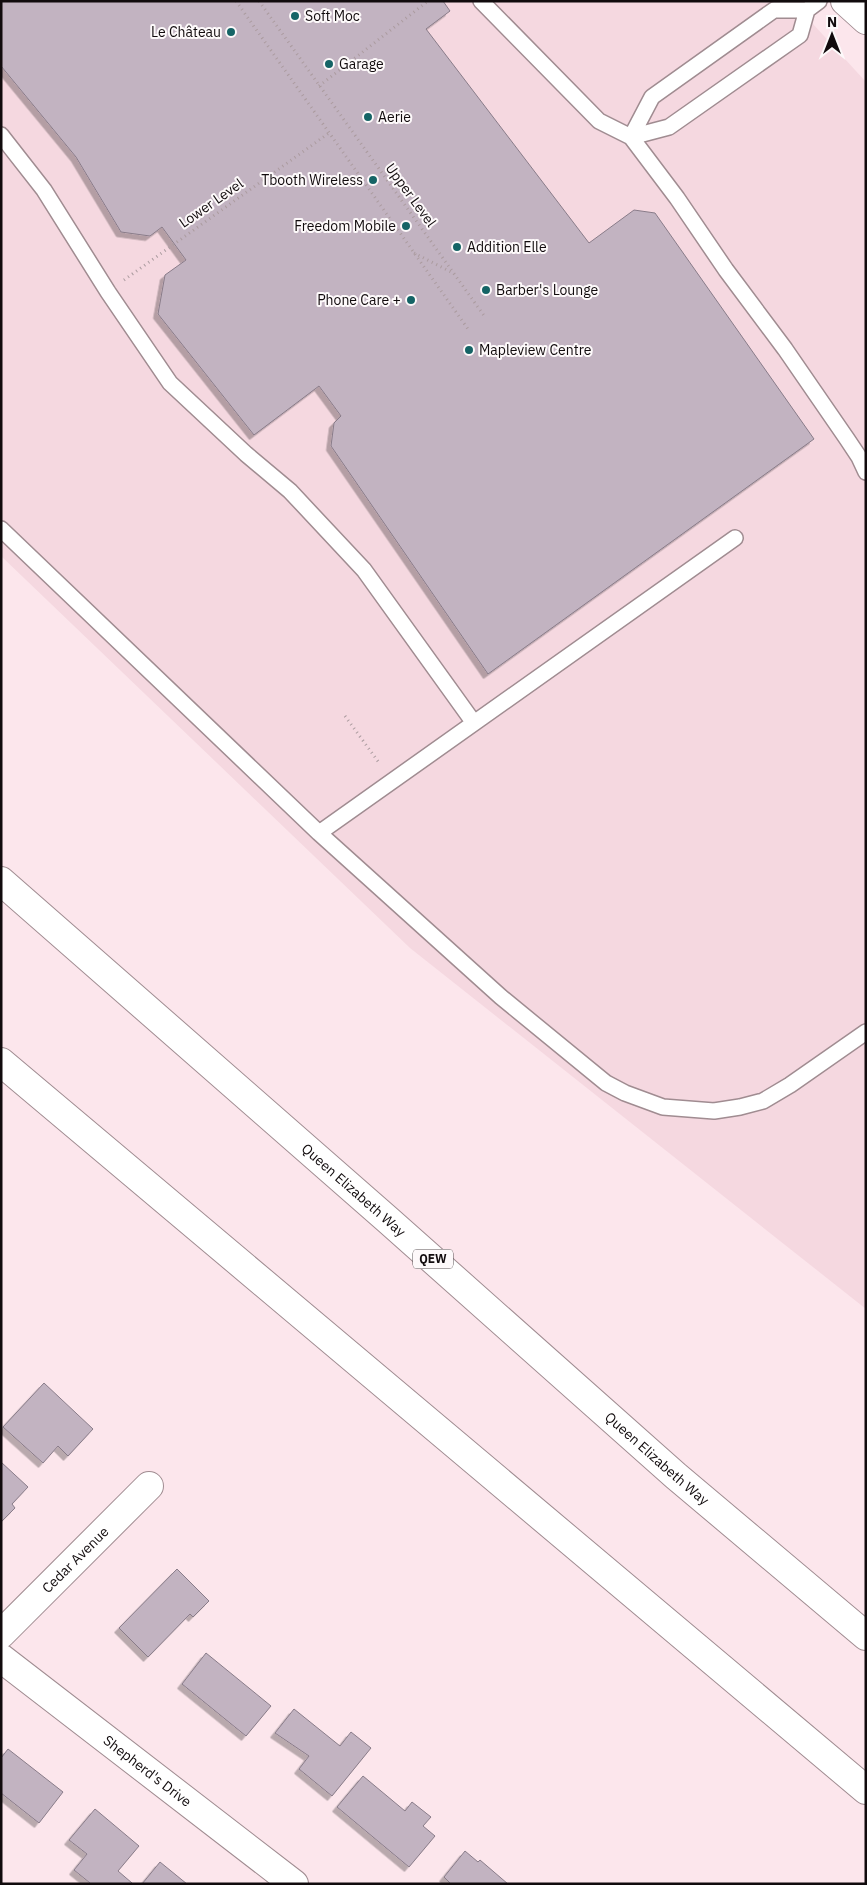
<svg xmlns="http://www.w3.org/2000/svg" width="867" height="1885" viewBox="0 0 867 1885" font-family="'IBM Plex Sans',sans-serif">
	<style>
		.built { fill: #f5d8e0 }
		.building { fill: #c2b3c1; stroke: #897c89; filter: url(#shadow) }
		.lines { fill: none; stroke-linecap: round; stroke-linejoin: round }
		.lane-casing { stroke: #a08c91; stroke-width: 18 }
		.street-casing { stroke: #a08c91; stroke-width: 30 }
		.secondary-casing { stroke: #a08c91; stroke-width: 30 }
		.highway-casing { stroke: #a08c91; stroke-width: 30 }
		.path { stroke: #ab9b9f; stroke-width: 3; stroke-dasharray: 1 4; stroke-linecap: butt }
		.lane { stroke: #fff; stroke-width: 15 }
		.street { stroke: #fff; stroke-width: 28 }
		.secondary { stroke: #fff; stroke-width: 28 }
		.highway { stroke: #fff; stroke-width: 28 }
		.poi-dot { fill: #156466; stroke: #fdf9fa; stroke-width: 2 }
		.labels { text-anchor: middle; stroke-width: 4; stroke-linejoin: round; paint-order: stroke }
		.shield { fill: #fdf9fa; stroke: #585254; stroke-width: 1 }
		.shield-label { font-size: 12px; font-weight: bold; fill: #110b0d }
		.poi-label { font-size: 14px; fill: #110b0d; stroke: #fdf9fa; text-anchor: start }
		.street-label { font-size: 14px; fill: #110b0d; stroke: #fdf9fa }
	</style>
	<defs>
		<filter id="shadow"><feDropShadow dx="-4.5" dy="4.5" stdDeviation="0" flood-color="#0004"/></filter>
	</defs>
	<rect width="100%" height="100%" fill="#fce6ec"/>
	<!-- built -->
	<path class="built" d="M1,1H792L866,82V1309L410,948L1,556Z"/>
	<!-- building -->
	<path class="building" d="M1,1H443L450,11L426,29L589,243L634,210L655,213L814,439L488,674L331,446L334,423L341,416L319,386L254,435L158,314L165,275L186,260L162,227L150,236L121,232L76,157L1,66Z
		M44,1383L93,1429L68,1456L58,1446L43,1463L3,1427Z
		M1,1462L28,1487L12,1504L15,1508L1,1522Z
		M177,1569L209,1601L193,1617L190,1614L148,1657L119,1628Z
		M206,1653L271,1706L246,1736L182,1684Z
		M294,1709L340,1746L351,1732L371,1748L332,1796L299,1769L309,1756L275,1733Z
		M8,1749L63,1792L39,1823L1,1793V1758Z
		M363,1776L405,1811L412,1802L431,1817L423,1826L435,1836L409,1867L337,1807Z
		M95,1809L139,1846L118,1871L132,1883L131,1884H89L90,1883L74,1870L87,1854L69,1840Z
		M465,1851L478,1862L480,1860L508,1884H451L444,1877Z
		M160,1862L187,1884H142Z"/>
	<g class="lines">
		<!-- lane casing -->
		<g class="lane-casing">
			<path id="lane" d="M481,1L599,121L631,137L677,198L726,270L785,349L847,439L859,457L866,472
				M1,135L44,190L108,292L170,383L246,454L290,491L364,570L474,723
				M631,137L669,127L800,35L807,10L819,1
				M631,137L652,97L774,10H807
				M1,529L319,833L501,997L606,1083L625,1093L663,1107L714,1111L740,1107L763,1101L790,1085L866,1032
				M319,833L735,538"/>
		</g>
		<!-- street casing -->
		<g class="street-casing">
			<g id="street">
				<path id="s1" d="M1,1634L149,1486"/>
				<path id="s2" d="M1,1658L294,1884"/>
			</g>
		</g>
		<!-- secondary casing -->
		<g class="secondary-casing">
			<path id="secondary" d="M845,1L866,20"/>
		</g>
		<!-- highway casing -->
		<g class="highway-casing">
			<g id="highway">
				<path id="s3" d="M1,881L388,1220L676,1476L866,1636"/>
				<path d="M1,1062L866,1790"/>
			</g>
		</g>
		<!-- path -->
		<path class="path" d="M236,1L468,329
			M259,1L485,317
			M319,86L428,1
			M414,253L453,273
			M124,280L329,133
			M345,716L380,764"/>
		<!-- lane -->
		<use href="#lane" class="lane"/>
		<!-- street -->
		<use href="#street" class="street"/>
		<!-- secondary -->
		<use href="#secondary" class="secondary"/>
		<!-- highway -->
		<use href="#highway" class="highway"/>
	</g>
	<!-- markers -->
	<g class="poi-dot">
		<circle cx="295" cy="16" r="5"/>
		<circle cx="231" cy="32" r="5"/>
		<circle cx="329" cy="64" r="5"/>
		<circle cx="368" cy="117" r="5"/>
		<circle cx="373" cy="180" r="5"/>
		<circle cx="406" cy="226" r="5"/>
		<circle cx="457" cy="247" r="5"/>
		<circle cx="486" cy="290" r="5"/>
		<circle cx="411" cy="300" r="5"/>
		<circle cx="469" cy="350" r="5"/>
	</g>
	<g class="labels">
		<!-- shield labels -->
		<rect class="shield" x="413" y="1249.5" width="40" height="19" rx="4"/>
		<g class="shield-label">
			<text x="433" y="1263">QEW</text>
		</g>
		<!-- poi labels -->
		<g class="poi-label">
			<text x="305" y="21">Soft Moc</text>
			<text x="221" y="37" text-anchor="end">Le Château</text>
			<text x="339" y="69">Garage</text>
			<text x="378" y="122">Aerie</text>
			<text x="363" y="185" text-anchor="end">Tbooth Wireless</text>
			<text x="396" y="231" text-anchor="end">Freedom Mobile</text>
			<text x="467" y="252">Addition Elle</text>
			<text x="496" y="295">Barber's Lounge</text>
			<text x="401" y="305" text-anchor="end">Phone Care +</text>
			<text x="479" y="355">Mapleview Centre</text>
		</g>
		<!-- street labels -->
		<g class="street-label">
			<text transform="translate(411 195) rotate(54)" y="5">Upper Level</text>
			<text transform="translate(211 203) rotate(-35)" y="5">Lower Level</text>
			<text dy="5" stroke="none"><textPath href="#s3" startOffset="469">Queen Elizabeth Way</textPath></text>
			<text dy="5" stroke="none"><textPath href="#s3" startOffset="874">Queen Elizabeth Way</textPath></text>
			<text dy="5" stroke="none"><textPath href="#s1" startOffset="105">Cedar Avenue</textPath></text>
			<text dy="5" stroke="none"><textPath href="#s2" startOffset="185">Shepherd's Drive</textPath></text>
		</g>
	</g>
	<!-- border -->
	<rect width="867" height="1885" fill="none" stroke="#110b0d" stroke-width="5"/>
	<!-- north arrow -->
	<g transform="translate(832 35)" stroke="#fdf9fa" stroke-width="4" paint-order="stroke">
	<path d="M0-4L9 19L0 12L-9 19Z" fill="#110b0d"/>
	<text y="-8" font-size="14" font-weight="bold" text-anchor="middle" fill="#110b0d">N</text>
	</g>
</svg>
